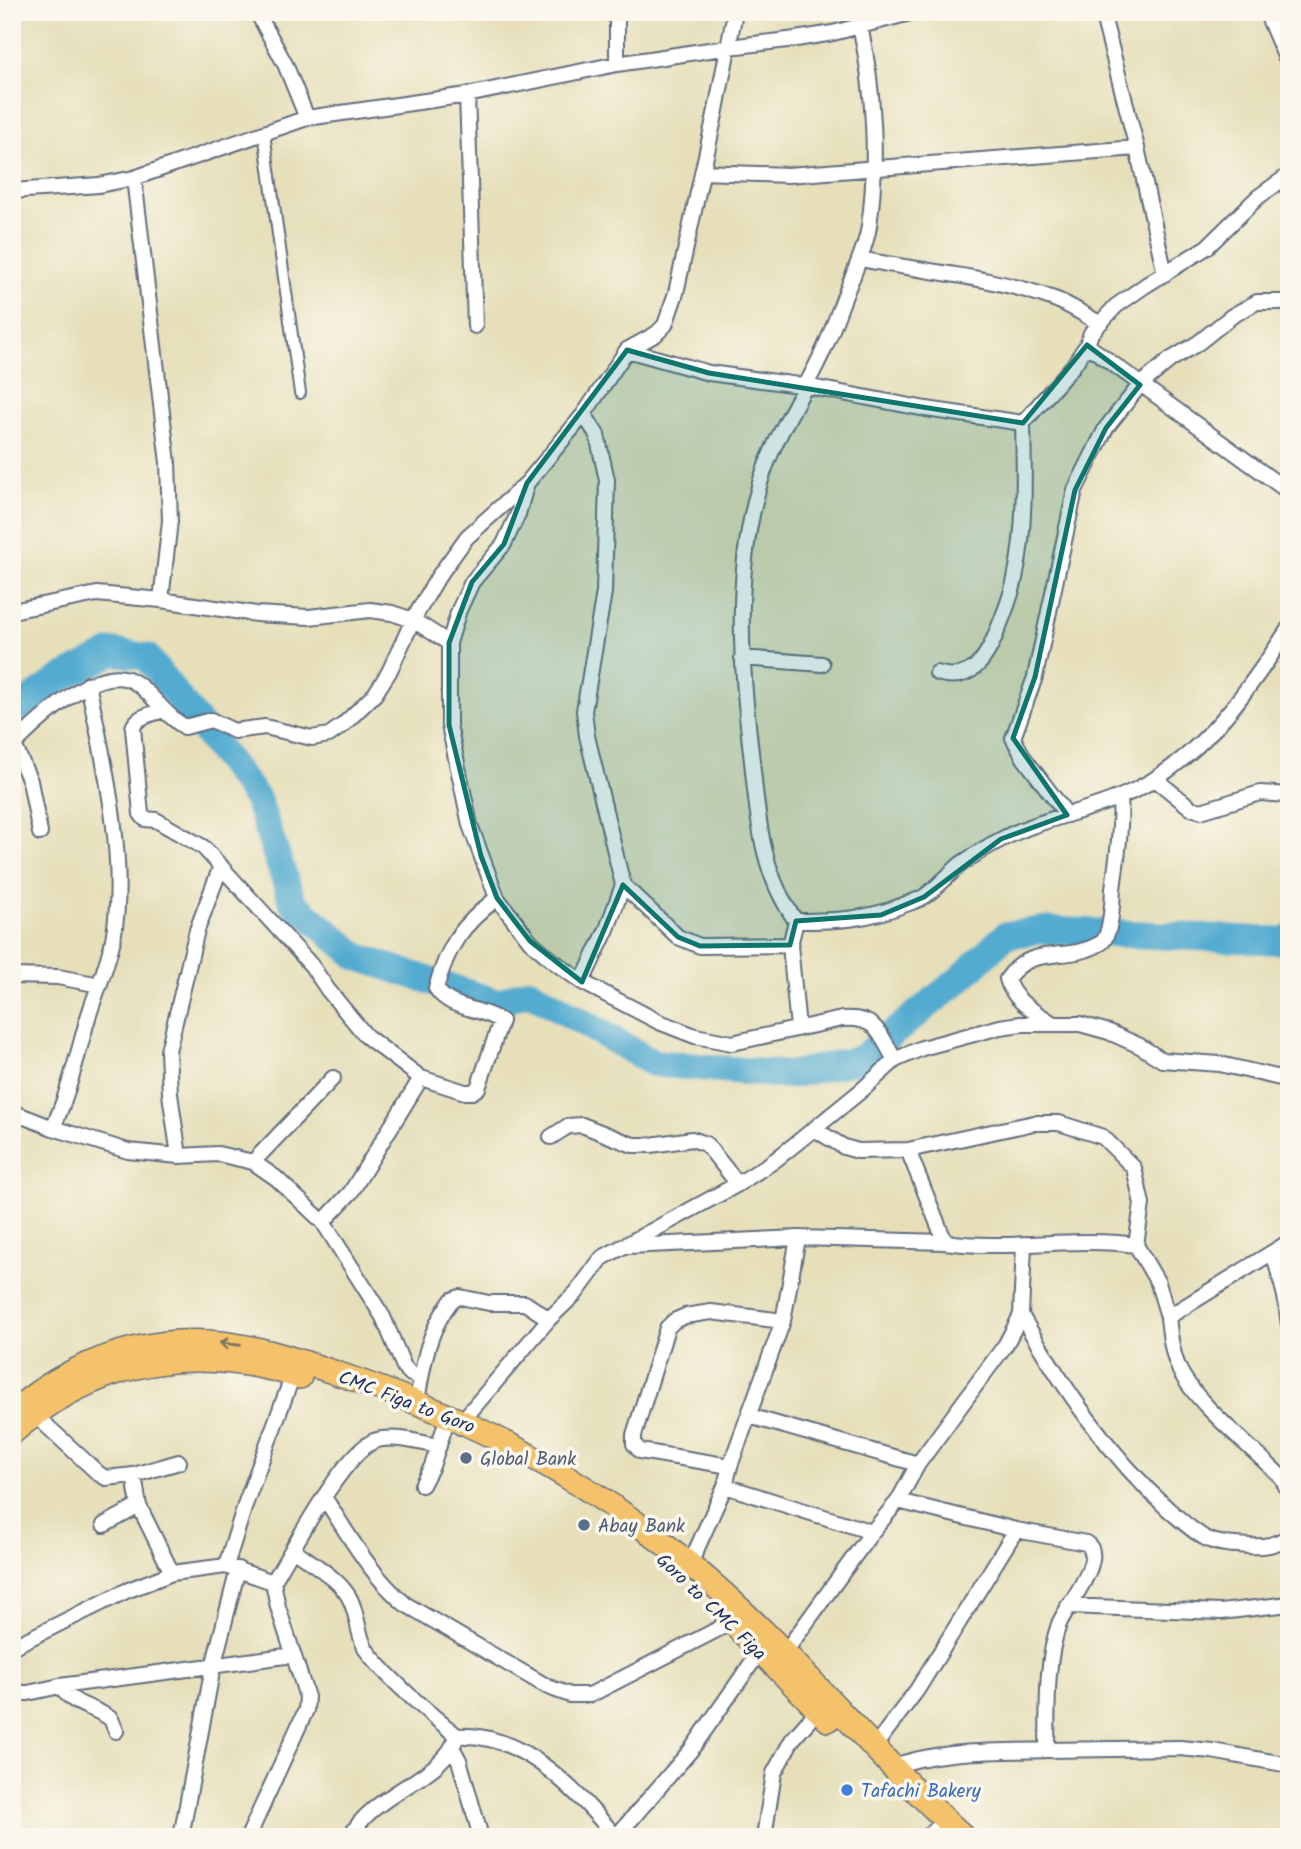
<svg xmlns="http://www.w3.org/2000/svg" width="1301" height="1849" viewBox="0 0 1301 1849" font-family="Kalam,sans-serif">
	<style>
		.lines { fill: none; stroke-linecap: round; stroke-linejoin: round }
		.river { stroke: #52abd0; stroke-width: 28 }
		.pedestrian-casing { stroke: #626d7e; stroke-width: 14 }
		.minor-casing { stroke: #626d7e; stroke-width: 18 }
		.primary-casing { stroke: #626d7e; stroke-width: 26 }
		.pedestrian { stroke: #fff; stroke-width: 10 }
		.minor { stroke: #fff; stroke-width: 14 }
		.primary { stroke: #f3c26a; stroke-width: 23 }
		.oneway { stroke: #7c7163 }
		.marked { fill: #0f766e; fill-opacity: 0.2; stroke: #0f766e; stroke-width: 5; stroke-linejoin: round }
		.service-dot { fill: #5c6f8a; stroke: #fbf7ec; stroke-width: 2.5 }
		.shop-dot { fill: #3f7fe0; stroke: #fbf7ec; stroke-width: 2.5 }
		.labels { text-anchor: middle; stroke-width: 7; stroke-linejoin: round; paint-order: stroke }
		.street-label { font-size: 19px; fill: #1b2f5e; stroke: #fbf7ec }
		.service-label { font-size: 19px; fill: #4e5e75; stroke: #fbf7ec; text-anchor: start }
		.shop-label { font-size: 19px; fill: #366cbe; stroke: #fbf7ec; text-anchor: start }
	</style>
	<rect width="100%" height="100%" fill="#fbf7ec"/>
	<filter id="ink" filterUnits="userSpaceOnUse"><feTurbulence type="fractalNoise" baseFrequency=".0143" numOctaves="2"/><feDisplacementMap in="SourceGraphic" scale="14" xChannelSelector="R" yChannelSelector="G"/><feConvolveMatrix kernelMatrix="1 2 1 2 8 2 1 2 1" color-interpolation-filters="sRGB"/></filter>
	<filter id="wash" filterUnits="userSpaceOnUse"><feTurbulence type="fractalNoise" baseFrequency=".00686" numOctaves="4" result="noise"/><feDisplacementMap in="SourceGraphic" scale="28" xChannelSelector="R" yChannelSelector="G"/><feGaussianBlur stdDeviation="1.57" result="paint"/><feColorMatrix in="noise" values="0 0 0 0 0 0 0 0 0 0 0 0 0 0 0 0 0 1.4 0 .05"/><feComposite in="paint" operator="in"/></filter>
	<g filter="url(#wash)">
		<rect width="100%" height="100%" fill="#e6dfba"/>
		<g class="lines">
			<!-- river -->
			<path class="river" d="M12,713L60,679L113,652L147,657L257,799L293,903L358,957L498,1003L529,991L653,1063L789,1075L861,1059L960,979L1006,935L1042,930L1283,941L1289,938"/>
		</g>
	</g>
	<g filter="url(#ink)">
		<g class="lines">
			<!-- pedestrian casing -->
			<g class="pedestrian-casing">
				<path id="pedestrian" d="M264,133L300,393"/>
			</g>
			<!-- minor casing -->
			<g class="minor-casing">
				<path id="minor" d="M257,12L285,64L307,118
					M617,12V64
					M735,12L716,110L676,293L665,325L656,334L627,350L584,414L527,483L518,514L504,544L472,582L459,610L449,643V725L470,825L497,898L530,941L553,961L582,982L659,1022L695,1036L732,1043L842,1019C877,1016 879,1033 895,1060
					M1102,12L1137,148L1165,274
					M1266,12L1285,56
					M467,95L475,326
					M702,172L788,175L1137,148
					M134,178L168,463L170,521L161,600
					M12,191L99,185L134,178L307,118L467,95L617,64L729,47L796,39L833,33L914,12
					M860,259C924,272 990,276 1051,298C1068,303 1084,315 1099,323
					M1087,345L1289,492
					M627,350L709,373L806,386L926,409L1023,423
					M12,611L97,594L161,600L256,614L309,617L370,610L392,613L413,620L449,643
					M742,658L822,664
					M937,673C972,684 987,658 998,629C1005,611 1013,593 1016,573C1026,526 1024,471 1023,423L1073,366L1087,345L1091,333L1116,306L1146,285L1207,247L1258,197L1289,175
					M164,710C153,714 136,716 133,728L141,814L145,819L156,820L203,847L311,965L328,990L366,1036L421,1078L465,1092H472L478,1088L501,1021C481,1007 449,1010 436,988C448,945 462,925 497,898
					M14,745L30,781L40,833
					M12,746C38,722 99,658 136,683C154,695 165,716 185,727L211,720L234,731L265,727L312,738L329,735L343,725L375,694L389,672L413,620L438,577L467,537L527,483
					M1155,779L1191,808L1201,811L1260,793L1289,795
					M1067,815L1024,758L1013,738L1035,677L1075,490L1106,428L1140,385L1170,360L1198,343L1232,316L1257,302H1289
					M623,885L678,937L700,946L790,945
					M796,921C837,921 867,920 906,904C912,902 919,900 925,896C938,887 949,874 961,864C974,855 988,846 1002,839C1040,819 1083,813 1122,796C1196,766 1247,693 1289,628
					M12,976L58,977L100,985
					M582,982L607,929L623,885L587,736L584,711L604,592L607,480L597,435L584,414
					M1052,1023C1034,1011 1013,1001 1007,979C1032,943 1066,963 1099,944C1102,943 1105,939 1106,936C1112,922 1112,904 1113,889C1117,858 1122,827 1120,797
					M798,1028L790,945L796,921C761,873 758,818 752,761C741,669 733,573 760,483C774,436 804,394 824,349C835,325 842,300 853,276C859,259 867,243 869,226C878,163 874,87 860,26
					M12,1112L53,1128L128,1151L179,1156L218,1154L253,1162L276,1178L323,1222L383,1317L404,1367L411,1374L421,1378
					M53,1128C68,1094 77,1057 87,1021C95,994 107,968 113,939C128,862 104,761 88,684
					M814,1129L844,1147L858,1151L908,1150L1034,1123H1059L1103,1137L1134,1168L1142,1204L1136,1245L1158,1283L1168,1317L1289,1242
					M551,1137L568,1126L582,1125L633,1145H651L692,1139L706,1144L738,1184
					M908,1150L945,1242
					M179,1156L170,1094L168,1051L197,930L221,866
					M253,1162L333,1078
					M323,1222L351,1192L421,1078
					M628,1246L798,1238
					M1273,1252L1285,1296L1289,1325
					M1021,1315C1062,1386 1108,1454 1169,1510C1181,1520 1193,1532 1207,1539C1220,1545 1235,1545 1249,1546C1263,1547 1278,1545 1289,1536
					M1168,1317C1170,1336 1172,1354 1180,1371C1198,1406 1253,1448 1282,1478L1289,1493
					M417,1402C423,1364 428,1330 452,1300L460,1297L489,1303H525L549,1319
					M34,1414L99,1474L106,1478L134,1475L139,1506L172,1573
					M749,1416L918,1464
					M460,1427L463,1420L549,1319L576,1293L602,1258L738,1184L774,1161L814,1129L862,1090L895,1060L922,1048L1000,1027L1021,1024H1080L1109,1032L1140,1046L1162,1060L1220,1064L1289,1080
					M730,1466L640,1451L634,1444V1435L667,1328L674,1321L685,1316L711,1312L783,1321
					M134,1475L179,1462
					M422,1485L432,1466L445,1426
					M725,1486L872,1532L785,1652
					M324,1497C348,1534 371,1576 405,1604L548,1687L570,1695H590L732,1622
					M104,1525L139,1506
					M1016,1530L1086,1543C1108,1557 1066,1606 1059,1624C1045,1664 1048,1709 1047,1750L1180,1748L1212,1751L1289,1765
					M872,1532L898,1501L918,1464L1006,1344L1021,1315L1024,1245
					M293,1549C312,1564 339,1578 350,1599C359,1617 357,1639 370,1655C395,1685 427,1711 457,1736C524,1732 576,1791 616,1837
					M690,1564L725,1486L730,1466L783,1321L798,1238L945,1242C1008,1251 1073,1236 1136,1245
					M226,1566L246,1502L293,1375
					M1068,1606L1221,1612L1289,1604
					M12,1647L126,1591L172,1573L226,1566L273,1582
					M60,1686C75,1708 92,1705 111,1719L116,1731
					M12,1693H28L60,1686L293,1655
					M874,1747L917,1690L1016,1530L898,1501
					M453,1749L459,1760L481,1837
					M892,1767C940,1749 996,1752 1047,1750
					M181,1837L213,1667L238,1569
					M248,1837L306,1710L307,1697L278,1607L273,1582C293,1550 342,1455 374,1441C392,1434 420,1443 439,1446
					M350,1837C373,1792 444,1779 457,1736
					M616,1837L691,1750L760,1651
					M764,1837L774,1773L792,1740L818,1710
					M927,1837L935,1829"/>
			</g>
			<!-- primary casing -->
			<g class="primary-casing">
				<path id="primary" d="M12,1413C58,1372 116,1347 177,1342C234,1338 286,1356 339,1374C472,1419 579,1473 688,1563C789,1645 868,1750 964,1837
					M12,1433C97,1359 194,1343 300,1377
					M727,1617L828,1720"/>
			</g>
			<!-- pedestrian -->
			<use href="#pedestrian" class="pedestrian"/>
			<!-- minor -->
			<use href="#minor" class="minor"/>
			<!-- primary -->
			<use href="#primary" class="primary"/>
		</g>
		<!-- one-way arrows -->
		<defs><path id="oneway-shaft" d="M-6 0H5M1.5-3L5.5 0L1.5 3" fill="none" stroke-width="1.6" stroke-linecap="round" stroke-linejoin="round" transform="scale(1.75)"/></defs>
		<use class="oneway" href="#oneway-shaft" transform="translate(230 1344) rotate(-173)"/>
	</g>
	<!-- marked area -->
	<path class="marked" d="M1087,345L1140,385L1106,428L1075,490L1035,677L1013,738L1067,815L1001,839L924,897L881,915L796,921L790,945L700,946L678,937L623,885L582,982L530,941L497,898L481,856L449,725V643L472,582L504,544L527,483L627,350L709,373L1023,423Z"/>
	<!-- markers -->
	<g class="service-dot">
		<circle cx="466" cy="1458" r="7"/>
		<circle cx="584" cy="1525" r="7"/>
	</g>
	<circle class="shop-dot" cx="847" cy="1790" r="7"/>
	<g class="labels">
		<!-- street labels -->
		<g class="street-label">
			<text transform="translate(407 1401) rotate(21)" y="7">CMC Figa to Goro</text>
			<text transform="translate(712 1606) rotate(44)" y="7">Goro to CMC Figa</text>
		</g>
		<!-- service labels -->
		<g class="service-label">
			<text x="480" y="1465">Global Bank</text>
			<text x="598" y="1532">Abay Bank</text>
		</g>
		<!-- shop labels -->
		<g class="shop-label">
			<text x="861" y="1797">Tafachi Bakery</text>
		</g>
	</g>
	<!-- margin -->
	<rect width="1301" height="1849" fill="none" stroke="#fbf7ec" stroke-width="42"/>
</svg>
